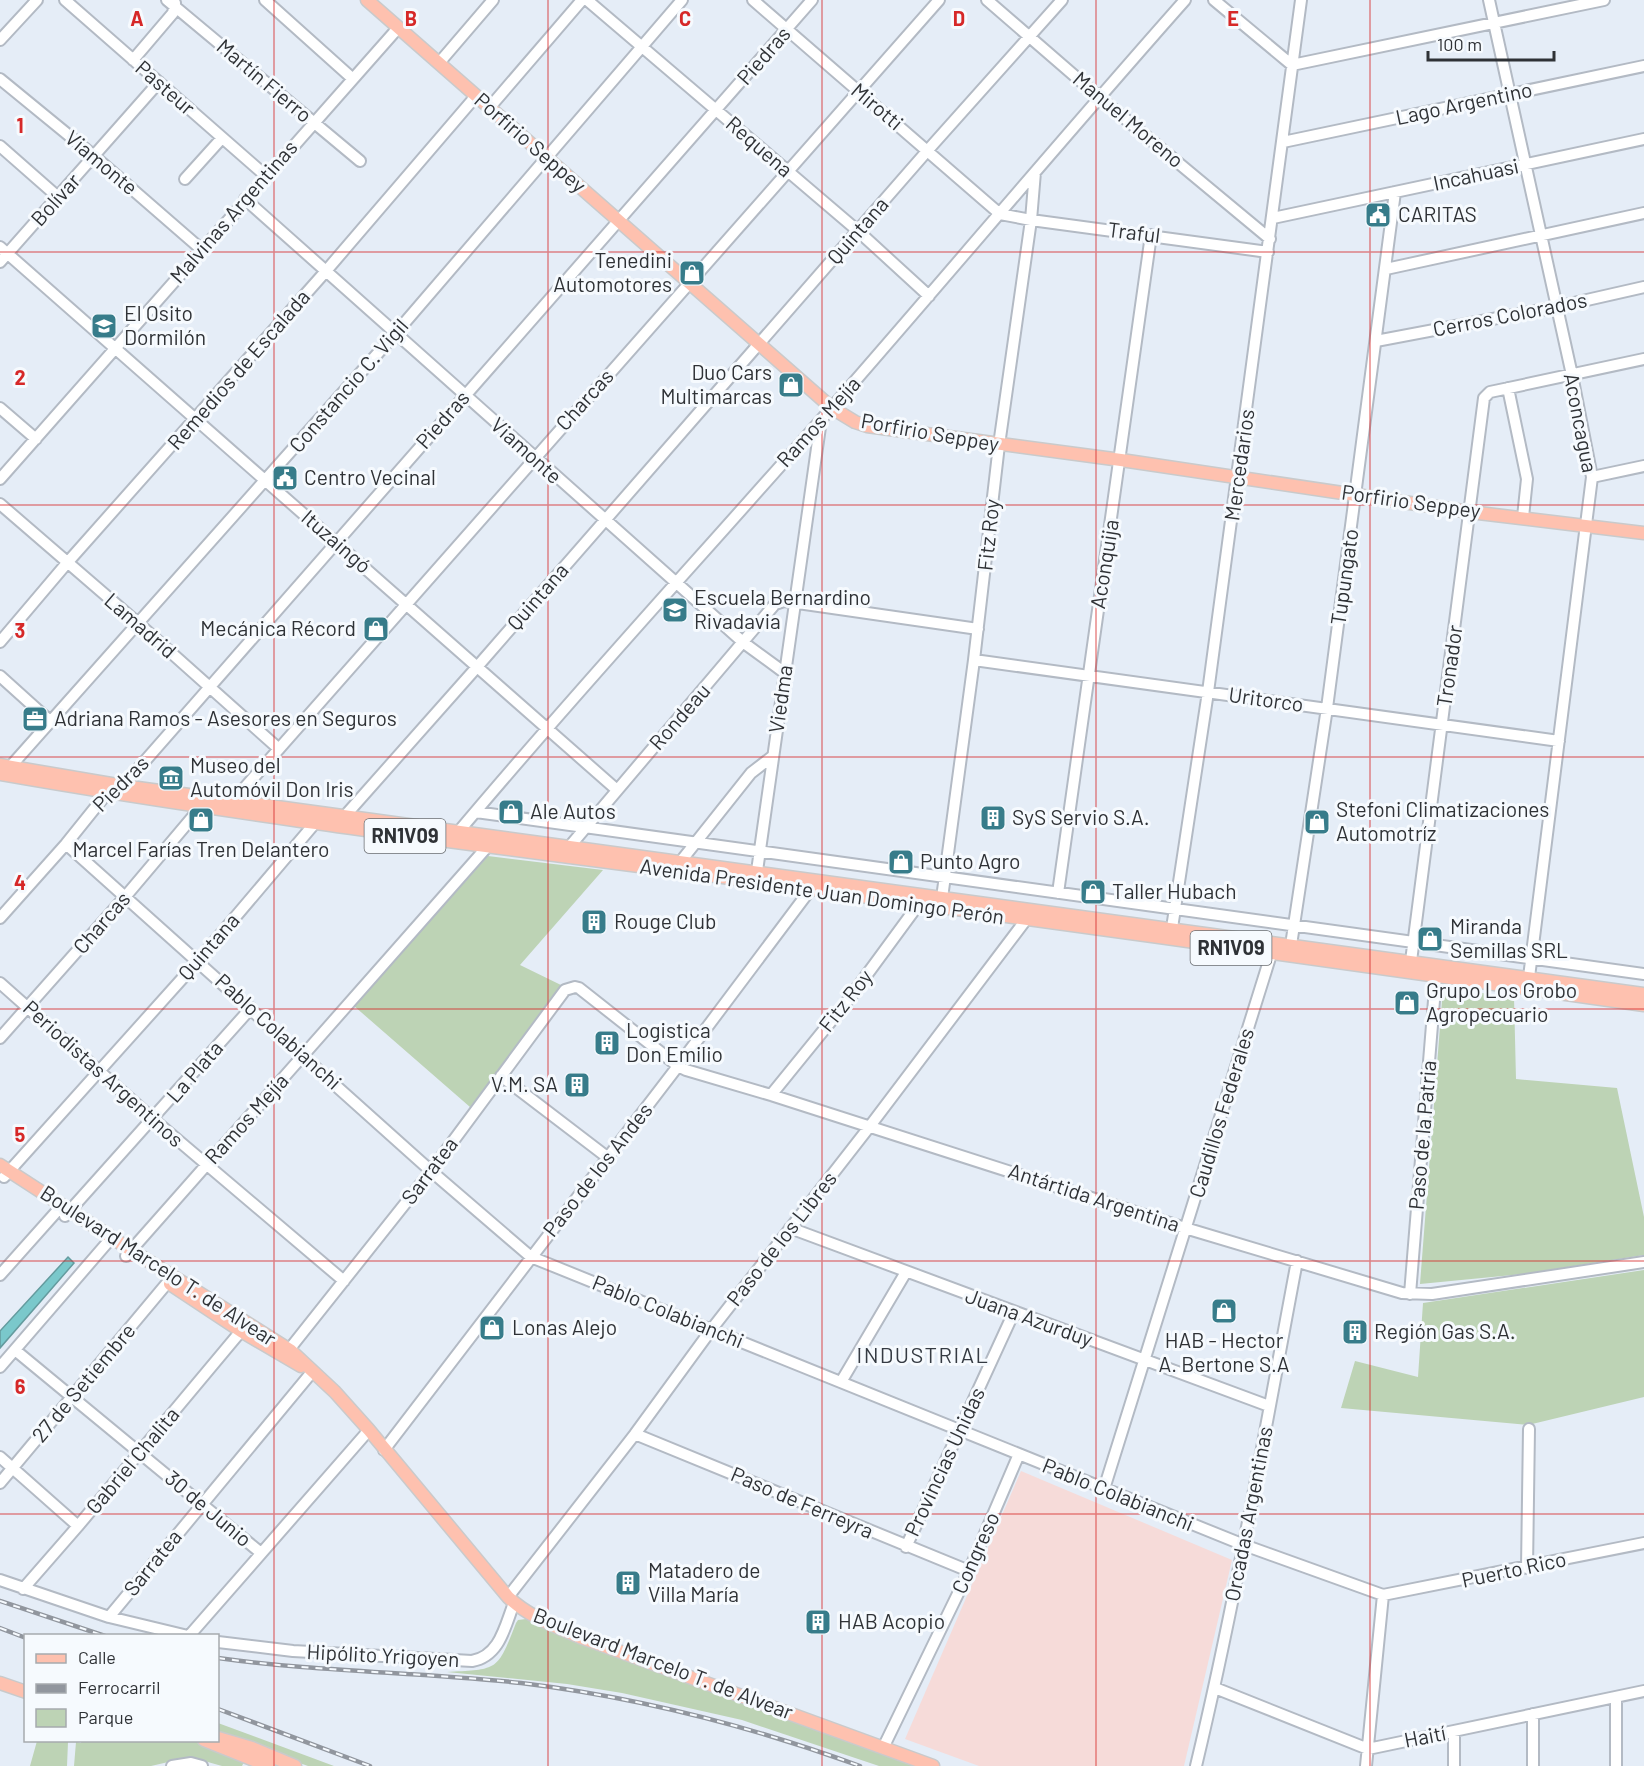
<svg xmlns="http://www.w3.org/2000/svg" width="1644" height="1766" viewBox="0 0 1644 1766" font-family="Barlow,sans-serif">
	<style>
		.commercial { fill: #f6dbd9 }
		.green { fill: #bdd3b5 }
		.water { fill: #7ac8cb; stroke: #649b9e; stroke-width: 1.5 }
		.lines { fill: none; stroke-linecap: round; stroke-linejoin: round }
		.minor-casing { stroke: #b3bac4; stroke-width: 14 }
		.major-casing { stroke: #c9cacb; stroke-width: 15 }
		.minor { stroke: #fff; stroke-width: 10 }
		.major { stroke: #fec1af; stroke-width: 12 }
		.rail-casing { stroke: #91969e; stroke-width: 4.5 }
		.rail { stroke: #f6fafe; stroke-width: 2; stroke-dasharray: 7; stroke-linecap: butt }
		.grid { fill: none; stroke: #d62828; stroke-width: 1.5; stroke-opacity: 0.55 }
		.labels { text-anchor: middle; stroke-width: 6; stroke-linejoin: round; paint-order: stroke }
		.shield { fill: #f6fafe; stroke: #6b6e72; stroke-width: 1.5 }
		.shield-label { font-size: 20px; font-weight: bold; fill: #2f3236 }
		.street-label { font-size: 21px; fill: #2f3236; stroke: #f6fafe }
		.poi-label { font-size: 21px; fill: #2f3236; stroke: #f6fafe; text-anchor: start }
		.neighbourhood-label { font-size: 22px; letter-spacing: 1.5px; fill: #353b43; stroke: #f6fafe }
		.grid-label { font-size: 20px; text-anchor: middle; font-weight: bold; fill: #d62828; stroke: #f6fafe; stroke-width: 6; stroke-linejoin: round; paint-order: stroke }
	</style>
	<rect width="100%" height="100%" fill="#e5edf7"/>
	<!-- commercial -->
	<path class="commercial" d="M1021,1471L1232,1560L1184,1766H979L905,1739Z"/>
	<!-- green -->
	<path class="green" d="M488,856L603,870L520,965L563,986L470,1107L354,1006Z
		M1443,988L1514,997L1516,1079L1617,1088L1644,1217V1255L1523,1274L1420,1284Z
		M1644,1270V1397L1528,1425L1341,1408L1355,1361L1418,1377L1423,1303Z
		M526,1619L551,1630L921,1766H879L742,1720L622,1693L567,1684L447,1672C498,1669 497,1672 516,1623L518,1620Z
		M218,1723L334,1766H308L218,1734Z
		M62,1740L68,1742L67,1766H30L37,1741Z
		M82,1740L195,1741L244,1762L242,1766H222L190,1757L151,1766H74L76,1742L81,1743Z"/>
	<!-- water -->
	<path class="water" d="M68,1257L74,1263L0,1348V1331Z"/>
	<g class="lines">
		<!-- minor casing -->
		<g class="minor-casing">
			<path id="minor" d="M65,0L266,176
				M167,0L360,161
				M265,0L353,79
				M587,0L858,231L929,296
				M753,0L1000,214L1031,220L1268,252
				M987,0L1099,97L1270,239
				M1214,0L1292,65L1604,0
				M1489,0L1572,375L1592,477L1529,977
				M0,40L37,0
				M133,60L173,13L175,3
				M439,63L493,0
				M0,79L94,156L201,249
				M490,107L582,0
				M1283,142L1644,66
				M0,146L58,197
				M185,179L222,138
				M245,199L744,643L785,673
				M1273,218L1644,139
				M0,247L617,790
				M0,262L159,82
				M1386,269L1644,213
				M1376,341L1556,307L1644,287
				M1508,388L1527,479L1523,517
				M0,408L36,439
				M1592,477L1644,466
				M0,479L398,28
				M0,504L139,624L279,749
				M0,642L67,563L326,271L476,96
				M974,660L1559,741
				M0,676L51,722
				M10,767L395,334L682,0
				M233,801L939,0
				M476,812L1644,974
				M338,818L344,817L477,667L928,150L1062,0
				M455,836C578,689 709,548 835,404C952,270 1067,133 1185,0
				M66,844L431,1171L531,1257L1244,1545L1383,1595L1644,1543
				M570,846L775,604L784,601L978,629
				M681,861L751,773L773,756
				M757,871L821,420
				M1058,893C1088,674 1121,455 1151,235
				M942,898L974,660L999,445L1031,220L1035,172
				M0,918L66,844L107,793L123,786L812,0
				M1172,928L1208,692L1301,0
				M1291,945L1327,708L1395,192
				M1411,961L1484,398L1490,392L1644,359
				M0,983L153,1119L344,1281
				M0,1038L125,897L201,807
				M501,1076L607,1157
				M771,1095L849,999L918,905
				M4,1177L198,961L315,823L320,822
				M65,1216L251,1008
				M790,1228L1269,1406
				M126,1256L487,847
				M0,1275L58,1210
				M1410,1294L1436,976
				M15,1350L261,1553
				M284,1356L431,1171L565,990L575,987L579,988L678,1066L686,1070L771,1095L1185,1228L1402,1293L1432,1294L1644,1262
				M0,1367L107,1243
				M841,1382L906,1272
				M635,1434L969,1571
				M384,1450L678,1066L810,890
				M0,1457L78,1526
				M0,1483L168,1282
				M1104,1489L1274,945
				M906,1547L1014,1312
				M1527,1568L1529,1429
				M0,1580L109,1617L188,1636
				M23,1589L78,1526L241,1331
				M508,1597L635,1434L711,1330L870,1126L1031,913
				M109,1617L312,1372
				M189,1636L369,1430
				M218,1642L293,1651L472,1661C500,1656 505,1626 514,1603
				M1215,1688L1368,1749L1644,1691
				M1533,1714V1766
				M1454,1731V1766
				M883,1748L969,1571L1019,1454
				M172,1766L191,1763L202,1766
				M1196,1766C1236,1599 1265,1430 1297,1261
				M1366,1766L1383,1595
				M1616,1766V1697"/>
		</g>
		<!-- major casing -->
		<g class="major-casing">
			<path id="major" d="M367,0L832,408L855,422L867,426L1121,460L1470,512L1644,533
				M0,765L123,786L1644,994
				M0,774C252,818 506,848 760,882C1055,922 1349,964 1644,1005
				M0,1165L131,1250L290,1350L335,1392L369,1430L508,1597C529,1617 555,1626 580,1637L933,1766
				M170,1284L241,1331L301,1366
				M0,1683L26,1692
				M218,1738L252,1748L295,1766
				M204,1740L269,1766"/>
		</g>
		<!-- minor -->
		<use href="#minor" class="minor"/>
		<!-- major -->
		<use href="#major" class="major"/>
		<!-- rail casing -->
		<g class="rail-casing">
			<path id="rail" d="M0,1601L105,1636
				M0,1628L26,1638
				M218,1658C318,1672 420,1672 521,1683C636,1697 750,1726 860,1766
				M218,1709L370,1766"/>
		</g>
		<!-- rail -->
		<use href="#rail" class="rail"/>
	</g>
	<!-- grid -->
	<path class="grid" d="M274,0V1766M548,0V1766M822,0V1766M1096,0V1766M1370,0V1766M0,252H1644M0,505H1644M0,757H1644M0,1009H1644M0,1261H1644M0,1514H1644"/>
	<!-- icons -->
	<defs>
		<g id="civic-square" transform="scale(1.35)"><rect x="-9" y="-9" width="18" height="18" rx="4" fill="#377c8a" stroke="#f6fafe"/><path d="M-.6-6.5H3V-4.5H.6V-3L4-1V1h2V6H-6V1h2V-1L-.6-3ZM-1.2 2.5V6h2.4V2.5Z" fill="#fff"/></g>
		<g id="shop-square" transform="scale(1.35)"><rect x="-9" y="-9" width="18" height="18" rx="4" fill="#377c8a" stroke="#f6fafe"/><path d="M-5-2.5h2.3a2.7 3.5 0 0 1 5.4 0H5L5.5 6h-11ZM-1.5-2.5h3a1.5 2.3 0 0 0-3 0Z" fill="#fff"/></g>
		<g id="school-square" transform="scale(1.35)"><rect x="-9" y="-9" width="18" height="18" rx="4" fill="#377c8a" stroke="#f6fafe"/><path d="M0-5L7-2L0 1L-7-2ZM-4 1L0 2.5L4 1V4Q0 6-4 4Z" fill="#fff"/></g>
		<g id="office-square" transform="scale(1.35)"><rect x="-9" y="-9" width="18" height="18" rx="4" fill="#377c8a" stroke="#f6fafe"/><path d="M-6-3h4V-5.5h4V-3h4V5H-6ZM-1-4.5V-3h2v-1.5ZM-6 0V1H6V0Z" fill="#fff"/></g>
		<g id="museum-square" transform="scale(1.35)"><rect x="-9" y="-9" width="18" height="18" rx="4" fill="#377c8a" stroke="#f6fafe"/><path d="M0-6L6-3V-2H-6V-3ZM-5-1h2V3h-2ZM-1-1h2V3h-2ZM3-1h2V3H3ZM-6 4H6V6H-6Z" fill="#fff"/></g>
		<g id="building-square" transform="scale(1.35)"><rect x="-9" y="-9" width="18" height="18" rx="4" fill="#377c8a" stroke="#f6fafe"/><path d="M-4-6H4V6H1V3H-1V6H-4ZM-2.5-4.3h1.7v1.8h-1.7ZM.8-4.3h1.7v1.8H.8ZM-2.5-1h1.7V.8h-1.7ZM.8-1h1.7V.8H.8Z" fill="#fff"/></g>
	</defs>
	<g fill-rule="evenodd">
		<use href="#civic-square" x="1378" y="215"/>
		<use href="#shop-square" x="692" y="273"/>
		<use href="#school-square" x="104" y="326"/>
		<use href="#shop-square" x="791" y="385"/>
		<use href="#civic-square" x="285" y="478"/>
		<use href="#school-square" x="675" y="610"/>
		<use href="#shop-square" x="376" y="629"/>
		<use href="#office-square" x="35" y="719"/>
		<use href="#museum-square" x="171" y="778"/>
		<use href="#shop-square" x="511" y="812"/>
		<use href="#building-square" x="993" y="818"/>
		<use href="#shop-square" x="201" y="820"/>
		<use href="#shop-square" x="1317" y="822"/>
		<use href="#shop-square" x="901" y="862"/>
		<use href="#shop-square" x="1093" y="892"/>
		<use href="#building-square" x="594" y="922"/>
		<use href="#shop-square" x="1430" y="939"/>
		<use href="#shop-square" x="1407" y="1003"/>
		<use href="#building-square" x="607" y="1043"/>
		<use href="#building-square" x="577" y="1085"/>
		<use href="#shop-square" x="1224" y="1311"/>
		<use href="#shop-square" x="492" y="1328"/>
		<use href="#building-square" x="1355" y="1332"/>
		<use href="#building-square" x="628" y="1583"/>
		<use href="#building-square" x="818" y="1622"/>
	</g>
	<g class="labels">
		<!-- shield labels -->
		<g class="shield">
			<rect x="364.5" y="819" width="81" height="34" rx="4.5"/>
			<rect x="1190.5" y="931" width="81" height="34" rx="4.5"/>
		</g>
		<g class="shield-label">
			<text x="405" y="843">RN1V09</text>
			<text x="1231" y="955">RN1V09</text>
		</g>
		<!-- street labels -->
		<g class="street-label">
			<text transform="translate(764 56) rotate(-49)" y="7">Piedras</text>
			<text transform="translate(264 81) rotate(40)" y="7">Martín Fierro</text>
			<text transform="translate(165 88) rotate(41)" y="7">Pasteur</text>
			<text transform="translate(1464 104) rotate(-12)" y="7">Lago Argentino</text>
			<text transform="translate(877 107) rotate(40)" y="7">Mirotti</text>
			<text transform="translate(1128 120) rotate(40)" y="7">Manuel Moreno</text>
			<text transform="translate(530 143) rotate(41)" y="7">Porfirio Seppey</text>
			<text transform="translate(759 147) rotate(41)" y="7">Requena</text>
			<text transform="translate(101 163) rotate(40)" y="7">Viamonte</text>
			<text transform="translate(1476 175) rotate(-12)" y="7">Incahuasi</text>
			<text transform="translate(56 200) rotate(-48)" y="7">Bolívar</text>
			<text transform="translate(234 212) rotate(-49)" y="7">Malvinas Argentinas</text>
			<text transform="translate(858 231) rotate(-49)" y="7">Quintana</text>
			<text transform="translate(1134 233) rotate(7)" y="7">Traful</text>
			<text transform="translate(1510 315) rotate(-11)" y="7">Cerros Colorados</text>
			<text transform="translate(239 370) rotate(-49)" y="7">Remedios de Escalada</text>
			<text transform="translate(349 386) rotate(-49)" y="7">Constancio C. Vigil</text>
			<text transform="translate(585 400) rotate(-48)" y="7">Charcas</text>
			<text transform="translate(443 420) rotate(-49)" y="7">Piedras</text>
			<text transform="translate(819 422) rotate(-48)" y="7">Ramos Mejía</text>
			<text transform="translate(1580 423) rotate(79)" y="7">Aconcagua</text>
			<text transform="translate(930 433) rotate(10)" y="7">Porfirio Seppey</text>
			<text transform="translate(526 451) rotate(42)" y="7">Viamonte</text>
			<text transform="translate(1240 465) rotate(-82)" y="7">Mercedarios</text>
			<text transform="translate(1411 502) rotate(8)" y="7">Porfirio Seppey</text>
			<text transform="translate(989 535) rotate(-84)" y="7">Fitz Roy</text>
			<text transform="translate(336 542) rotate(41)" y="7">Ituzaingó</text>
			<text transform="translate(1105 564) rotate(-81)" y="7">Aconquija</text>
			<text transform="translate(1345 577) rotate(-82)" y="7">Tupungato</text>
			<text transform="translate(538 597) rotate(-49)" y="7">Quintana</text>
			<text transform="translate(140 626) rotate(41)" y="7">Lamadrid</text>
			<text transform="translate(1450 666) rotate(-82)" y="7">Tronador</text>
			<text transform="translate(781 699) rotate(-82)" y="7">Viedma</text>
			<text transform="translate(1266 700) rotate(8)" y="7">Uritorco</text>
			<text transform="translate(680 717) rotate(-49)" y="7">Rondeau</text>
			<text transform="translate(121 784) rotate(-45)" y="7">Piedras</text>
			<text transform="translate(822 892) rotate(8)" y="7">Avenida Presidente Juan Domingo Perón</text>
			<text transform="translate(102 923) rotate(-49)" y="7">Charcas</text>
			<text transform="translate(209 947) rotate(-49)" y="7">Quintana</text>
			<text transform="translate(846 1001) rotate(-52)" y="7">Fitz Roy</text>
			<text transform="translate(278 1032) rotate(42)" y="7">Pablo Colabianchi</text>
			<text transform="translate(195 1072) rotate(-49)" y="7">La Plata</text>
			<text transform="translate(103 1074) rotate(42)" y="7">Periodistas Argentinos</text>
			<text transform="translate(1222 1113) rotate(-73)" y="7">Caudillos Federales</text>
			<text transform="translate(247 1119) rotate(-48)" y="7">Ramos Mejía</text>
			<text transform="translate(1423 1135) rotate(-85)" y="7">Paso de la Patria</text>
			<text transform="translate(598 1170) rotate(-52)" y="7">Paso de los Andes</text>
			<text transform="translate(430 1171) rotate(-53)" y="7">Sarratea</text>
			<text transform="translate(1094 1198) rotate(18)" y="7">Antártida Argentina</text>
			<text transform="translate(782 1239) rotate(-52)" y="7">Paso de los Libres</text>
			<text transform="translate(158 1266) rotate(33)" y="7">Boulevard Marcelo T. de Alvear</text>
			<text transform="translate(668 1312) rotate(22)" y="7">Pablo Colabianchi</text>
			<text transform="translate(1029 1318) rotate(20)" y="7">Juana Azurduy</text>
			<text transform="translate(84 1383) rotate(-50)" y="7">27 de Setiembre</text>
			<text transform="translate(133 1461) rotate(-50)" y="7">Gabriel Chalita</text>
			<text transform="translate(945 1462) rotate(-65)" y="7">Provincias Unidas</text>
			<text transform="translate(1118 1495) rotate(22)" y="7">Pablo Colabianchi</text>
			<text transform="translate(802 1503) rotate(23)" y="7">Paso de Ferreyra</text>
			<text transform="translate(208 1509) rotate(40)" y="7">30 de Junio</text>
			<text transform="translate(1249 1514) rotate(-79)" y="7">Orcadas Argentinas</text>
			<text transform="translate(976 1553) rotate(-66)" y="7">Congreso</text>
			<text transform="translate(153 1563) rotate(-51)" y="7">Sarratea</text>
			<text transform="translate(1514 1570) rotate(-12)" y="7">Puerto Rico</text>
			<text transform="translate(383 1656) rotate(3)" y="7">Hipólito Yrigoyen</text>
			<text transform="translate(663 1664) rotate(21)" y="7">Boulevard Marcelo T. de Alvear</text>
			<text transform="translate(1425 1737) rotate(-11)" y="7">Haití</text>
		</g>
		<!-- poi labels -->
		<g class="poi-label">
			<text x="1398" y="222">CARITAS</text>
			<text x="672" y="268" text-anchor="end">Tenedini<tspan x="672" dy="24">Automotores</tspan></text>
			<text x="124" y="321">El Osito<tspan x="124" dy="24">Dormilón</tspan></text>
			<text x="772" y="380" text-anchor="end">Duo Cars<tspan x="772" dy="24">Multimarcas</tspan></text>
			<text x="304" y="485">Centro Vecinal</text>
			<text x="694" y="605">Escuela Bernardino<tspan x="694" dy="24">Rivadavia</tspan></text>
			<text x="356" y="636" text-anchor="end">Mecánica Récord</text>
			<text x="54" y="726">Adriana Ramos - Asesores en Seguros</text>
			<text x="190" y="773">Museo del<tspan x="190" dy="24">Automóvil Don Iris</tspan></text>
			<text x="1336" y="817">Stefoni Climatizaciones<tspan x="1336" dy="24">Automotríz</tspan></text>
			<text x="530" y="819">Ale Autos</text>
			<text x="1012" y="825">SyS Servio S.A.</text>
			<text x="201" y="857" text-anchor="middle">Marcel Farías Tren Delantero</text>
			<text x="920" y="869">Punto Agro</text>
			<text x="1112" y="899">Taller Hubach</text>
			<text x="614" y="929">Rouge Club</text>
			<text x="1450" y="934">Miranda<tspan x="1450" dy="24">Semillas SRL</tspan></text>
			<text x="1426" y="998">Grupo Los Grobo<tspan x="1426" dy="24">Agropecuario</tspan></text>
			<text x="626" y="1038">Logistica<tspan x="626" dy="24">Don Emilio</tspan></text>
			<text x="558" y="1092" text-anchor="end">V.M. SA</text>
			<text x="512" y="1335">Lonas Alejo</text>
			<text x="1374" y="1339">Región Gas S.A.</text>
			<text x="1224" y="1348" text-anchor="middle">HAB - Hector<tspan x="1224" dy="24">A. Bertone S.A</tspan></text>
			<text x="648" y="1578">Matadero de<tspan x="648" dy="24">Villa María</tspan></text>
			<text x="838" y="1629">HAB Acopio</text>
		</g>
		<!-- neighbourhood labels -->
		<g class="neighbourhood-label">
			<text x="923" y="1363">INDUSTRIAL</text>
		</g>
	</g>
	<g class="grid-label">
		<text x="137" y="26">A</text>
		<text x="411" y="26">B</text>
		<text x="685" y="26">C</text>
		<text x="959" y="26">D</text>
		<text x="1233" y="26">E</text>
		<text x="20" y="133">1</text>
		<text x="20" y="385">2</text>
		<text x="20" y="638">3</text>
		<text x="20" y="890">4</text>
		<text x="20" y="1142">5</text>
		<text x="20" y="1394">6</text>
	</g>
	<!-- legend -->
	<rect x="24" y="1634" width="195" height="108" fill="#f6fafe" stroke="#a6aaae" stroke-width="1.5"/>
	<rect x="36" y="1654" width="30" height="9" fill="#fec1af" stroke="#a6aaae" stroke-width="1.5"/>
	<text x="78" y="1664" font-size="18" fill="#2f3236">Calle</text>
	<rect x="36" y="1684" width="30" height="9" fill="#91969e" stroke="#a6aaae" stroke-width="1.5"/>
	<text x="78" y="1694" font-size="18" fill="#2f3236">Ferrocarril</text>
	<rect x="36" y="1709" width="30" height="18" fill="#bdd3b5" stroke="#a6aaae" stroke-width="1.5"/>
	<text x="78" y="1724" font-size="18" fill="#2f3236">Parque</text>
	<!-- scale -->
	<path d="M1428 51v9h126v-9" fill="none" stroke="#2f3236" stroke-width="3"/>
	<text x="1437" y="51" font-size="18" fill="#2f3236" stroke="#f6fafe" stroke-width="4.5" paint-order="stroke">100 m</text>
</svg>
